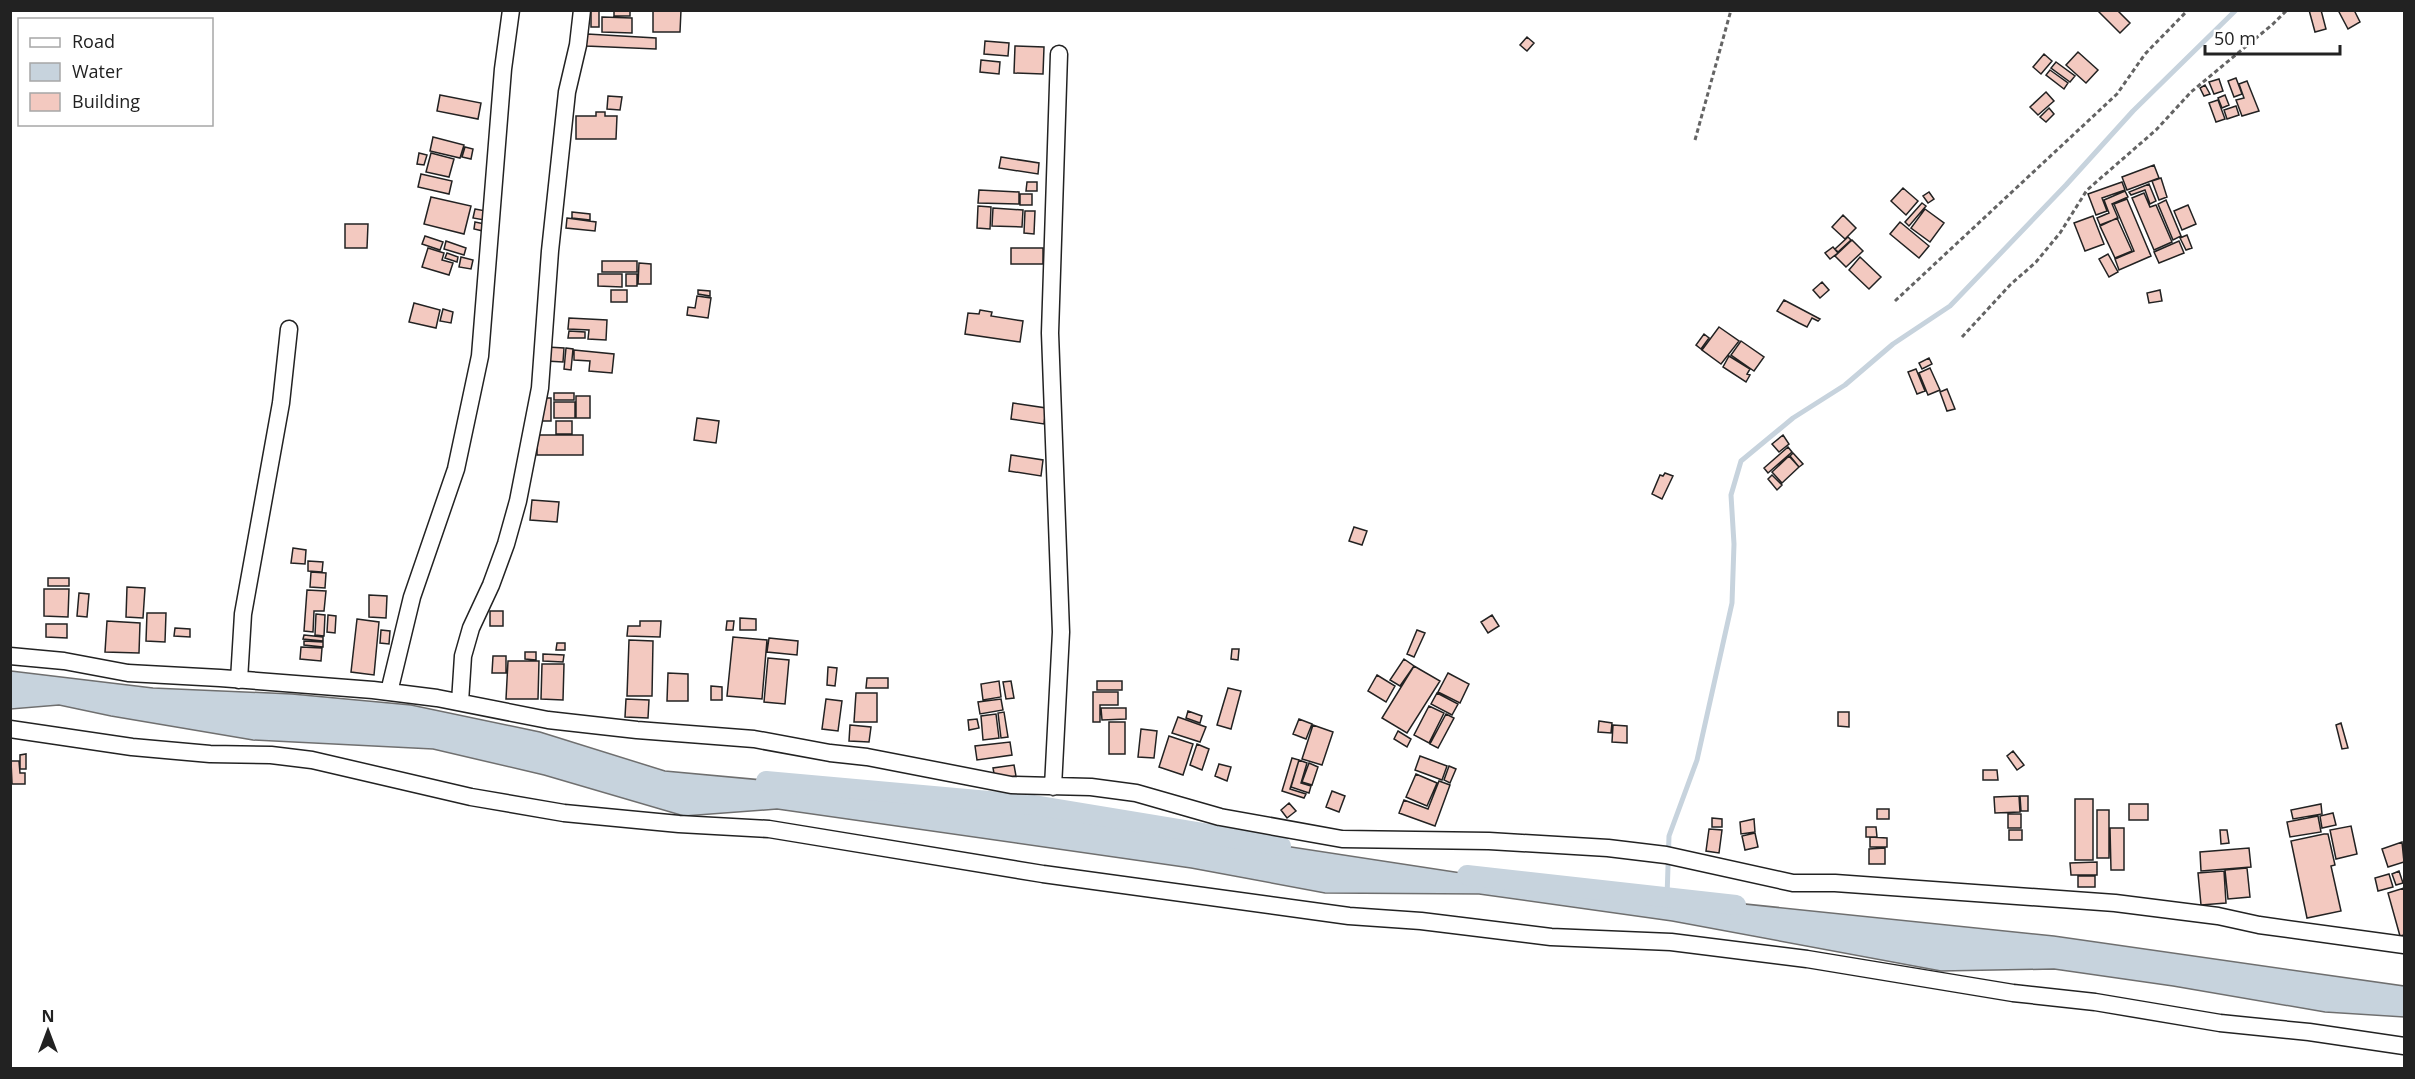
<svg xmlns="http://www.w3.org/2000/svg" width="2415" height="1079" viewBox="0 0 2415 1079" font-family="'Open Sans',sans-serif">
	<style>
		.water { fill: #c7d3dd; stroke: #6f6f6f; stroke-width: 1.5 }
		.lines { fill: none; stroke-linecap: round; stroke-linejoin: round }
		.stream { stroke: #c7d3dd; stroke-width: 5 }
		.canal { stroke: #c7d3dd; stroke-width: 20 }
		.building { fill: #f3c9c0; stroke: #222; stroke-width: 1.5 }
		.minor-casing { stroke: #222; stroke-width: 19 }
		.path { stroke: #646464; stroke-width: 3; stroke-dasharray: 4.5 3; stroke-linecap: butt }
		.minor { stroke: #fff; stroke-width: 16 }
	</style>
	<rect width="100%" height="100%" fill="#fff"/>
	<!-- water -->
	<path class="water" d="M11,671L153,688L292,694L411,705L540,732L665,771L1034,805L1258,842L1494,878L2054,936L2404,986V1017L2325,1012L2173,986L2054,969L1941,971L1672,921L1479,894L1325,893L1191,868L777,809L684,816L544,775L433,749L253,740L111,716L59,705L11,709Z"/>
	<g class="lines">
		<!-- stream -->
		<path class="stream" d="M1667,897L1669,836L1697,760L1732,603L1734,544L1731,495L1741,461L1793,418L1845,385L1893,344L1950,306L2066,185L2133,111L2236,10"/>
		<!-- canal -->
		<path class="canal" d="M766,781L1034,805L1281,846
			M1467,875L1736,905"/>
	</g>
	<!-- building -->
	<path class="building" d="M591,10H599V27H591Z
		M614,10H630V16H614Z
		M653,10H681L680,32H653Z
		M2097,10H2117L2130,23L2120,33Z
		M2309,10H2321L2326,29L2315,32Z
		M2338,10H2354L2360,22L2348,29Z
		M602,17L632,18V33L602,32Z
		M587,34L656,38V49L586,46Z
		M1527,37L1534,43L1527,51L1520,45Z
		M985,41L1009,43L1008,56L984,54Z
		M1015,46L1044,47L1043,74L1014,73Z
		M2078,52L2098,70L2086,83L2066,65Z
		M2044,54L2052,61L2041,74L2033,67Z
		M981,60L1000,62L999,74L980,72Z
		M2056,62L2075,76L2070,82L2051,68Z
		M2050,70L2068,83L2064,89L2046,75Z
		M2236,78L2242,94L2234,97L2228,81Z
		M2219,79L2223,91L2214,94L2209,82Z
		M2247,81L2259,111L2242,116L2236,100L2244,98L2239,84Z
		M2205,85L2210,94L2204,96L2200,88Z
		M2046,92L2054,101L2038,115L2030,107Z
		M440,95L481,103L478,119L437,111Z
		M2225,95L2229,105L2222,108L2218,98Z
		M608,96L622,97L620,110L607,109Z
		M2218,100L2225,119L2216,122L2209,103Z
		M2236,106L2239,115L2227,119L2224,110Z
		M2049,108L2054,114L2046,122L2040,117Z
		M596,112H605V116H617L616,139H576V116H596Z
		M433,137L464,145L460,158L430,151Z
		M465,147L473,149L471,159L462,157Z
		M419,153L427,155L424,165L417,164Z
		M431,153L454,159L449,177L426,172Z
		M1001,157L1039,163L1038,174L999,168Z
		M2154,165L2159,178L2127,190L2122,177Z
		M421,174L452,181L449,194L418,187Z
		M2161,178L2167,197L2159,200L2152,181Z
		M1027,182H1037V191H1026Z
		M2122,182L2125,190L2102,198L2107,211L2096,215L2088,194Z
		M2149,184L2156,201L2150,204L2145,190L2131,195L2129,192Z
		M1903,188L1918,201L1906,215L1891,201Z
		M979,190L1019,192V204L978,203Z
		M2125,191L2128,197L2112,204L2118,218L2100,225L2097,218L2109,213L2104,200Z
		M1929,192L1934,199L1928,203L1923,196Z
		M2144,193L2150,207L2156,205L2172,242L2154,250L2132,198Z
		M1020,194H1032V205H1020Z
		M431,197L471,206L464,234L424,224Z
		M2127,199L2151,256L2119,270L2115,259L2134,251L2114,204Z
		M2166,200L2181,236L2173,240L2158,204Z
		M1922,203L1926,206L1909,226L1905,222Z
		M2188,205L2196,224L2182,230L2174,211Z
		M978,206L991,207L990,229L977,228Z
		M993,208L1023,210L1022,227L992,226Z
		M475,209L486,211L484,220L473,218Z
		M1925,209L1944,223L1930,242L1911,228Z
		M1025,211H1035L1034,234L1024,233Z
		M572,212L590,214V220L572,218Z
		M1843,215L1856,228L1845,239L1832,227Z
		M2093,216L2104,244L2085,251L2074,223Z
		M567,218L596,222L595,231L566,228Z
		M2117,218L2132,251L2115,258L2100,226Z
		M475,222L485,224L483,231L474,229Z
		M1900,222L1929,246L1919,258L1890,234Z
		M345,224H368L367,248H345Z
		M2187,235L2192,248L2186,250L2180,238Z
		M425,236L443,242L440,250L422,244Z
		M1848,237L1851,240L1838,252L1835,249Z
		M1852,240L1863,251L1846,267L1835,256Z
		M446,241L466,248L464,255L444,249Z
		M2179,241L2184,253L2159,263L2154,252Z
		M1833,247L1838,253L1830,259L1825,253Z
		M428,248L444,253L442,260L453,263L449,275L422,267Z
		M1011,248H1043V264H1011Z
		M447,253L458,257L457,262L445,258Z
		M2108,254L2118,272L2109,277L2099,259Z
		M461,257L473,260L471,269L459,267Z
		M1860,257L1881,277L1869,289L1849,270Z
		M602,261H637V272H602Z
		M639,263L651,264V284H638Z
		M598,274H622V287L598,286Z
		M626,274H637V286H626Z
		M1822,282L1829,290L1820,298L1813,290Z
		M611,290H627V302H611Z
		M698,290L710,291V296L698,294Z
		M2160,290L2162,301L2149,303L2147,293Z
		M697,296L711,298L708,318L687,315L688,307L695,308Z
		M1784,300L1820,319L1818,321L1812,318L1807,327L1799,323L1777,311Z
		M414,303L440,310L436,328L409,322Z
		M443,309L453,312L451,323L440,321Z
		M980,310L992,312L991,316L1023,321L1020,342L965,334L968,313L979,314Z
		M569,318L607,320L606,340L588,339L589,330L568,329Z
		M1719,327L1739,341L1721,364L1702,350Z
		M569,331L585,332V338H568Z
		M1704,334L1709,338L1701,349L1696,345Z
		M1741,341L1764,357L1754,371L1731,355Z
		M547,347L564,348L563,362L546,361Z
		M566,348L573,349L571,370L564,369Z
		M574,350L614,354L612,373L589,371L590,361L574,360Z
		M1729,356L1750,369L1747,374L1750,375L1746,382L1723,367Z
		M1929,358L1932,364L1922,369L1919,363Z
		M1930,368L1940,390L1928,395L1919,373Z
		M1916,369L1925,391L1917,394L1908,372Z
		M1947,389L1955,409L1947,411L1940,392Z
		M554,393H574V400H554Z
		M576,396H590V418H576Z
		M538,398H551V421H538Z
		M554,402H575V418H554Z
		M1013,403L1046,408L1044,424L1011,419Z
		M697,418L719,421L716,443L694,440Z
		M556,421H572V434H556Z
		M537,435H583V455H537Z
		M1783,435L1789,444L1779,452L1772,444Z
		M1788,447L1792,452L1768,473L1764,468Z
		M1793,453L1803,464L1799,467L1790,456Z
		M1011,455L1043,460L1041,476L1009,471Z
		M1789,456L1799,467L1782,483L1772,472Z
		M1665,473L1673,476L1662,499L1652,494L1660,475L1663,476Z
		M1772,475L1782,485L1777,490L1768,479Z
		M532,500L559,502L557,522L530,520Z
		M1354,527L1367,531L1362,545L1349,541Z
		M293,548L306,550L305,564L291,563Z
		M308,561L323,562L322,572L308,571Z
		M311,572L326,573L325,588L310,587Z
		M48,578H69V586H48Z
		M127,587L145,588L143,618L126,617Z
		M44,589H69L68,617L44,616Z
		M307,590L326,591L324,611H314L313,632L304,631Z
		M79,593L89,594L87,617L77,616Z
		M369,595L387,596L386,618L369,617Z
		M490,611H503V626H490Z
		M147,613H166L165,642L146,641Z
		M316,614L325,615L324,636L315,635Z
		M328,615L336,616L335,633L327,632Z
		M1492,615L1499,626L1488,633L1481,622Z
		M740,618L756,619V630H740Z
		M357,619L379,622L374,675L351,672Z
		M107,621L140,623L139,653L105,652Z
		M640,621H661L660,637L627,636L628,626H640Z
		M727,621H734L733,630H726Z
		M46,624H67V638L46,637Z
		M175,628L190,629V637L174,636Z
		M381,630L390,631L389,644L380,643Z
		M1417,630L1425,633L1414,657L1407,654Z
		M304,635L323,637V641L303,639Z
		M733,637L767,640L762,699L727,696Z
		M769,638L798,641L797,655L767,652Z
		M629,640L653,641L652,696H627Z
		M304,641L323,642V647L304,645Z
		M557,643H565V650H556Z
		M301,647L322,648L321,661L300,659Z
		M1232,649H1239L1238,660L1231,659Z
		M525,652H536V660L525,659Z
		M543,654L564,655L563,662L543,661Z
		M493,656H506V673H492Z
		M768,658L789,660L785,704L764,702Z
		M1404,659L1414,666L1400,686L1390,680Z
		M508,661H539L538,699H506Z
		M542,664H564L563,700L541,699Z
		M1414,666L1440,681L1407,733L1382,718Z
		M828,667L837,668L835,686L827,685Z
		M668,673L688,674V701H667Z
		M1448,673L1469,684L1460,703L1438,692Z
		M1377,675L1395,686L1386,702L1368,691Z
		M867,678H888V688H866Z
		M999,681L1001,697L983,700L981,684Z
		M1011,681L1014,698L1006,699L1003,682Z
		M1097,681H1122V690H1097Z
		M711,686L722,687V700H711Z
		M1228,688L1241,691L1231,729L1217,725Z
		M1093,692H1118V705H1100V722H1093Z
		M856,693H877V722H854Z
		M1437,693L1458,704L1452,715L1431,704Z
		M626,699L649,700L648,718L625,717Z
		M826,699L842,701L838,731L822,729Z
		M1001,699L1003,710L980,714L978,702Z
		M1429,706L1444,713L1429,743L1414,735Z
		M1101,708H1126V719L1102,720Z
		M1188,711L1202,716L1200,723L1186,718Z
		M1004,712L1008,737L1001,738L998,713Z
		M1838,712H1849V727L1838,726Z
		M996,714L999,738L983,740L981,716Z
		M1446,714L1454,718L1438,748L1430,744Z
		M1178,717L1206,727L1200,742L1172,733Z
		M977,719L979,728L969,730L968,720Z
		M1299,719L1312,724L1306,739L1293,734Z
		M1599,721L1612,723L1611,733L1598,732Z
		M1109,722H1125V754H1109Z
		M2341,723L2348,748L2342,749L2336,725Z
		M850,725L871,727L869,742L849,741Z
		M1313,725L1333,732L1322,765L1302,759Z
		M1613,725L1627,726V743L1612,742Z
		M1141,729L1157,731L1154,758L1138,757Z
		M1398,731L1411,739L1407,747L1394,739Z
		M1169,736L1193,744L1183,775L1159,767Z
		M1010,742L1012,755L977,760L975,746Z
		M1197,744L1209,749L1202,770L1190,765Z
		M2013,751L2024,765L2017,770L2007,756Z
		M26,754V769H20V755Z
		M1420,756L1447,766L1442,780L1415,770Z
		M1292,758L1299,760L1290,789L1306,794L1304,798L1282,791Z
		M1299,760L1307,763L1301,783L1311,786L1309,793L1291,787Z
		M11,761H19L20,773H25V784H12Z
		M1309,763L1318,767L1312,785L1302,782Z
		M1219,764L1231,767L1227,781L1215,776Z
		M1014,765L1016,776L995,779L993,768Z
		M1449,766L1456,769L1450,783L1444,780Z
		M1983,770H1997L1998,780H1983Z
		M1416,774L1437,783L1427,806L1406,797Z
		M1439,781L1450,785L1435,826L1399,813L1404,800L1428,809Z
		M1332,791L1345,796L1339,812L1326,807Z
		M2019,796L2020,812L1995,813L1994,797Z
		M2020,796H2028V811H2021Z
		M2075,799H2093V860H2075Z
		M1289,803L1296,811L1287,818L1281,810Z
		M2129,804H2148V820H2129Z
		M2321,804L2322,814L2293,819L2291,810Z
		M1877,809H1889V819H1877Z
		M2097,810H2109V858H2097Z
		M2333,813L2336,825L2322,828L2320,816Z
		M2008,814H2021V828H2008Z
		M2318,816L2321,832L2290,837L2287,822Z
		M1712,818L1722,819V827H1712Z
		M1754,819L1755,832L1741,834L1740,822Z
		M2351,826L2357,854L2336,859L2330,830Z
		M1866,827H1876L1877,837H1866Z
		M2110,828H2124V870H2111Z
		M1709,829L1722,830L1719,853L1706,851Z
		M2009,830H2022V840H2009Z
		M2220,830H2227L2229,843L2221,844Z
		M1755,833L1758,847L1745,850L1742,836Z
		M2324,834H2328L2335,865L2331,866L2341,911L2307,918L2291,841Z
		M1870,837L1887,838V847H1870Z
		M2402,842L2404,862L2388,867L2382,849Z
		M1885,848V864H1869V849Z
		M2249,848L2251,867L2201,871L2200,852Z
		M2097,862V875H2071L2070,863Z
		M2247,868L2250,897L2228,899L2225,870Z
		M2224,871L2226,903L2201,905L2198,873Z
		M2399,871L2403,883L2396,885L2392,874Z
		M2389,874L2393,887L2378,891L2375,878Z
		M2078,876H2095V887H2078Z
		M2404,888V935L2400,936L2388,893Z"/>
	<g class="lines">
		<!-- minor casing -->
		<g class="minor-casing">
			<path id="minor" d="M10,656L64,661L128,673L220,678L373,690L437,698L548,720L637,730L754,739L830,753L867,757L1011,785L1091,787L1136,793L1220,817L1342,839L1489,841L1608,848L1666,855L1793,883H1835L2115,903L2218,916L2259,925L2404,945
				M239,680L243,614L281,403L289,329
				M389,692L412,597L456,469L480,356L503,69L511,10
				M460,702L463,656L471,628L491,585L506,544L518,501L540,388L550,251L567,92L578,45L582,10
				M10,729L132,747L210,754L271,755L312,760L471,797L564,813L679,824L769,829L1043,874L1349,916L1421,921L1551,937L1671,942L1807,959L2013,993L2095,1002L2220,1023L2309,1032L2404,1046
				M1053,787L1061,632L1050,333L1059,54"/>
		</g>
		<!-- path -->
		<path class="path" d="M1695,140L1731,10
			M1895,301L2117,94L2145,54L2188,10
			M1962,337L2010,285L2036,262L2060,233L2087,190L2156,130L2191,92L2273,24L2287,10"/>
		<!-- minor -->
		<use href="#minor" class="minor"/>
	</g>
	<!-- border -->
	<rect width="2415" height="1079" fill="none" stroke="#222222" stroke-width="24"/>
	<!-- legend -->
	<rect x="18" y="18" width="195" height="108" fill="#ffffff" stroke="#a7a7a7" stroke-width="1.5"/>
	<rect x="30" y="38" width="30" height="9" fill="#ffffff" stroke="#a7a7a7" stroke-width="1.5"/>
	<text x="72" y="48" font-size="18" fill="#222222">Road</text>
	<rect x="30" y="63" width="30" height="18" fill="#c7d3dd" stroke="#a7a7a7" stroke-width="1.5"/>
	<text x="72" y="78" font-size="18" fill="#222222">Water</text>
	<rect x="30" y="93" width="30" height="18" fill="#f3c9c0" stroke="#a7a7a7" stroke-width="1.5"/>
	<text x="72" y="108" font-size="18" fill="#222222">Building</text>
	<!-- north arrow -->
	<g transform="translate(48 1031)" stroke="#ffffff" stroke-width="4.5" paint-order="stroke">
	<path d="M0-4.5L10 22L0 15L-10 22Z" fill="#222222"/>
	<text y="-9" font-size="16" font-weight="bold" text-anchor="middle" fill="#222222">N</text>
	</g>
	<!-- scale -->
	<path d="M2205 45v9h135v-9" fill="none" stroke="#222222" stroke-width="3"/>
	<text x="2214" y="45" font-size="18" fill="#222222" stroke="#ffffff" stroke-width="4.5" paint-order="stroke">50 m</text>
</svg>
